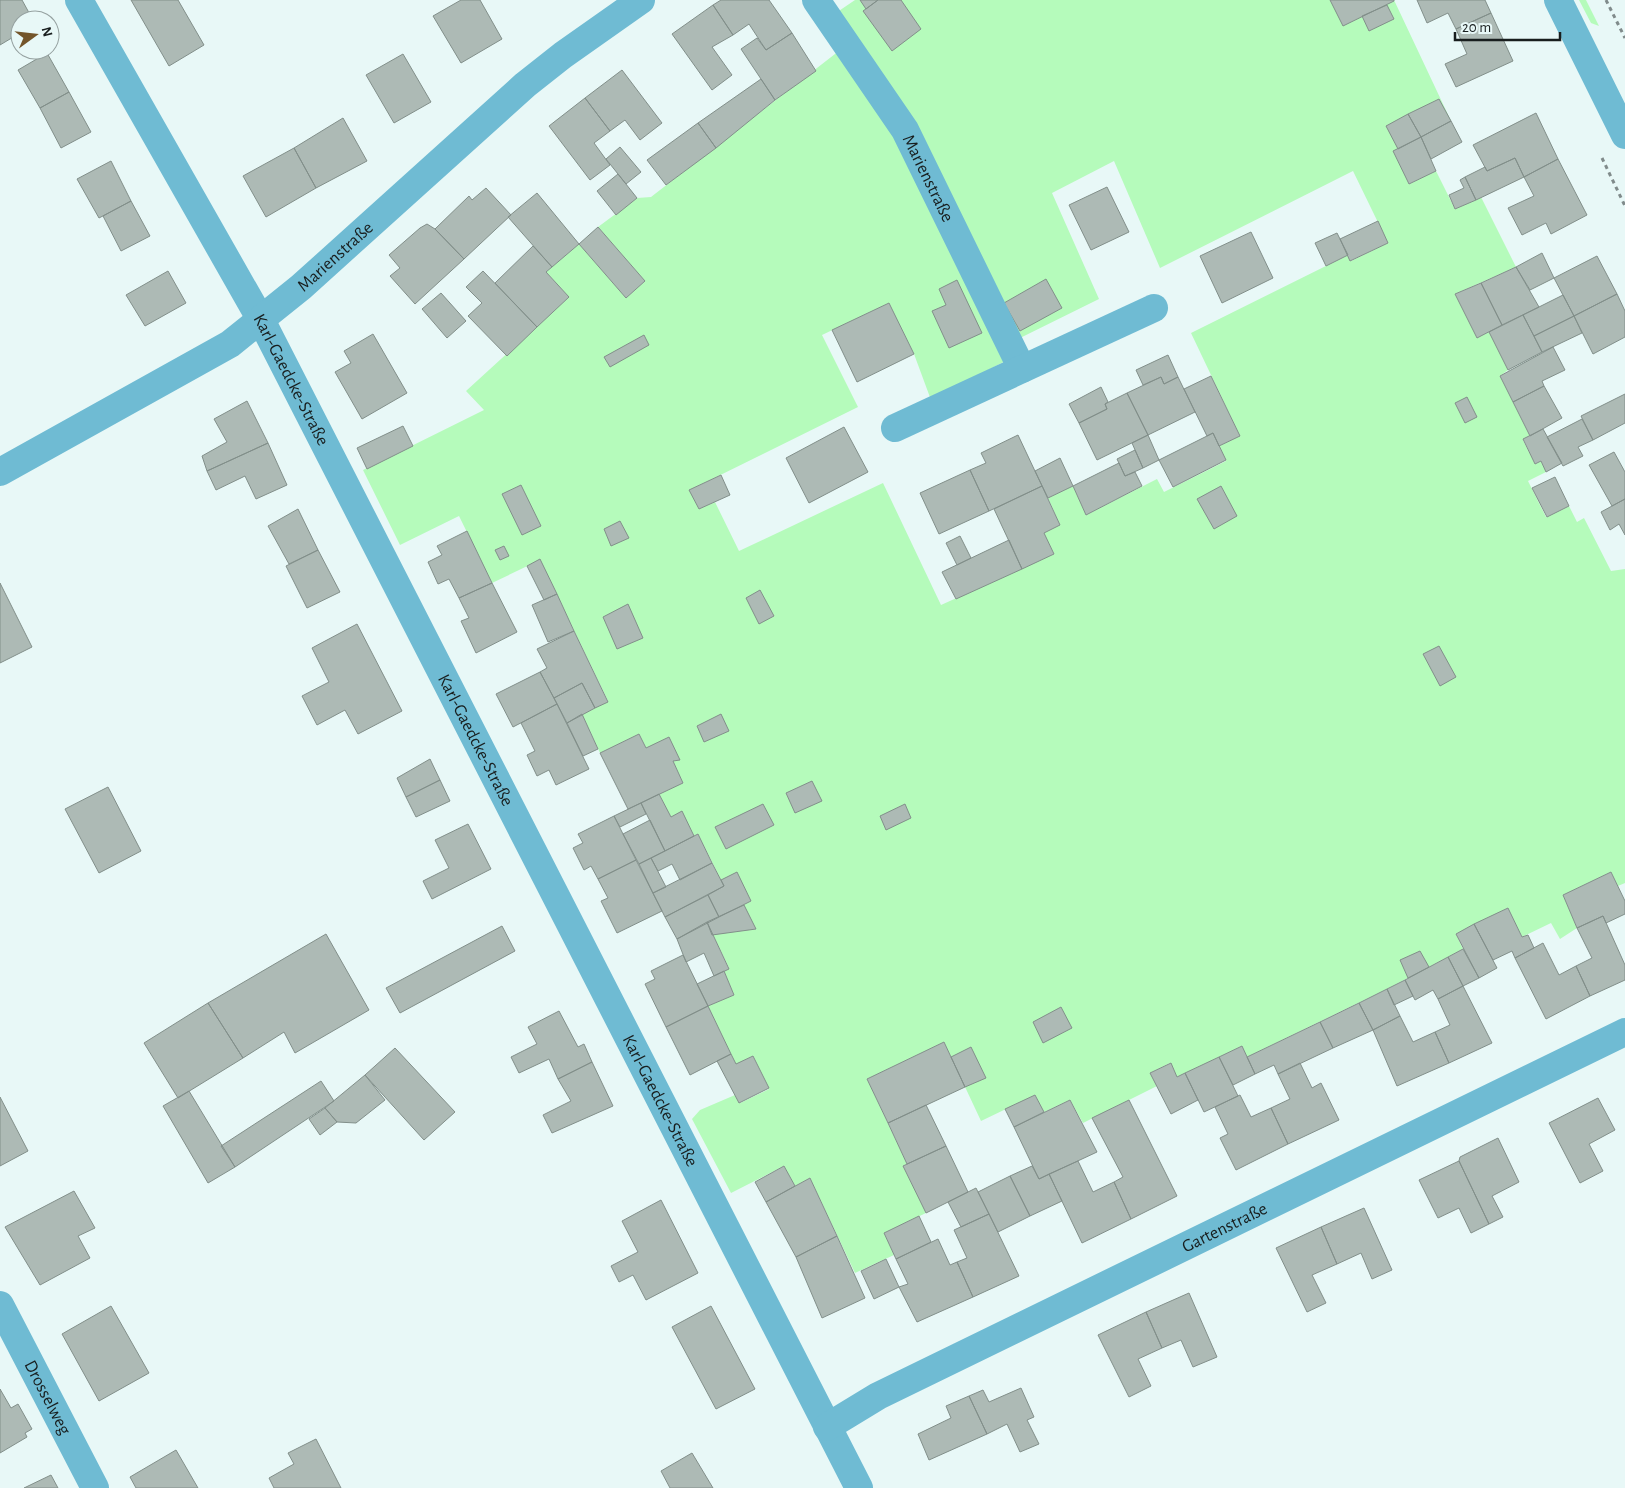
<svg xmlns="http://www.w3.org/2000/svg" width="1625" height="1488" viewBox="0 0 1625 1488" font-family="'Alegreya Sans',sans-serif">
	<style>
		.green { fill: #b5fbbb }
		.building { fill: #adbab5; stroke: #828f8a }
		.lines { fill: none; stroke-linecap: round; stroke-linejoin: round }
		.path { stroke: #808b8b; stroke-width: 3; stroke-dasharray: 4 4; stroke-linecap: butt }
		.minor { stroke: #6fbbd3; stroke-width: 28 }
		.labels { text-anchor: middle; stroke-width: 4; stroke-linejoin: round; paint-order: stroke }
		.street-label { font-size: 18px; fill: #181e1e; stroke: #e8f8f7 }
	</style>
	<rect width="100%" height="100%" fill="#e8f8f7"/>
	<!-- green -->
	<path class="green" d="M855,0H1394L1451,121L1394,152L1409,184L1436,171L1455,209L1481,197L1516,267L1455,294L1477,338L1489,332L1508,370L1500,376L1530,436L1523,440L1535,464L1541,461L1546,472L1528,481L1546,517L1569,506L1577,522L1584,518L1611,571L1625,569V883L1618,886L1611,872L1563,895L1577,928L1560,939L1551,923L1522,937L1508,908L1456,934L1463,949L1387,989L1247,1057L1242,1046L1177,1077L1170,1063L1150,1073L1157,1086L1083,1123L1070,1100L1044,1112L1035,1095L981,1121L944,1042L867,1079L907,1164L903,1166L926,1213L884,1233L894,1255L855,1273L810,1178L795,1186L784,1166L731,1193L692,1119L700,1110L735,1095L740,1103L769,1089L753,1056L736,1065L708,1006L734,995L724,971L729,968L707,922L751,901L737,873L721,880L698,834L694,836L682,812L671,817L659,794L683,783L673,761L679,760L669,738L646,748L639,734L600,753L582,714L608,701L540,560L492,583L459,516L400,545L363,470L484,410L466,391L569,297L546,272L579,244L626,298L645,281L598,227L637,198L651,197L844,47L902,132L1013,357L931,400L914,354L889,303L822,335L858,407L690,490L699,509L715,502L739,551L883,483L941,605L1054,554L1044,533L1060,525L1048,498L1073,486L1086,515L1157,479L1164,492L1226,461L1219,446L1240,436L1191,333L1348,255L1351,261L1388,243L1353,171L1160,268L1114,161L1052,193L1099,299L1010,343L918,153L892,106L830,17Z
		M1579,0H1586L1599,26L1591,23Z"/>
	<!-- building -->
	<path class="building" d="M0,0H22L33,20H20V33L0,45Z
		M131,0H178L204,45L169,66Z
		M461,0H480L502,39L461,63L433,16Z
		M721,0H769L792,33L766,50L749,24L733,35L713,5Z
		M860,0H878L866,9Z
		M878,0H901L921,29L892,51L863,11Z
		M1330,0H1394V1L1343,26Z
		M1417,0H1485L1491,13L1456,29L1448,13L1427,23Z
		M713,5L733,35L712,47L732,75L712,90L672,34Z
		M1387,5L1394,19L1369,31L1362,16Z
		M1491,13L1513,61L1456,87L1445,64L1467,54L1456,29Z
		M792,33L816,71L775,100L741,49L757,38L766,50Z
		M47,53L69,92L40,108L18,70Z
		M403,54L431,102L394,123L366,75Z
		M622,70L662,123L640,140L625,120L610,131L585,98Z
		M761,79L775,100L716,148L698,123Z
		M69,92L91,132L61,148L40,108Z
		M585,98L610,131L594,143L610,165L590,180L549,126Z
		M1439,99L1451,121L1421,137L1408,114Z
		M1536,113L1558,159L1524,177L1515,158L1487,171L1473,145Z
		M1408,114L1421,137L1398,149L1386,126Z
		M343,118L367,161L316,188L294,148Z
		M1451,121L1462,142L1431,159L1421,137Z
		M698,123L716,148L666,185L647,160Z
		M1421,137L1436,171L1409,184L1393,151Z
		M620,147L641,172L626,184L606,159Z
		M294,148L316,188L266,217L243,176Z
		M1515,158L1524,177L1476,200L1465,177L1485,167L1487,171Z
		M1558,159L1587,215L1551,234L1546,223L1522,235L1508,208L1534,196L1524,177Z
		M111,161L131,201L99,218L77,179Z
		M618,174L637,198L616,215L597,191Z
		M1465,177L1476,200L1455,209L1449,195L1464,188L1460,180Z
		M1107,187L1129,232L1091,250L1069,205Z
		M486,188L511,215L464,259L435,229L469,196L472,200Z
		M537,193L579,244L552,267L508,217Z
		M131,201L150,236L121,251L103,216Z
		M1378,221L1388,243L1350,261L1340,239Z
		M427,224L435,229L464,259L415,304L390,276L400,268L389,255L420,228Z
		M598,227L645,281L626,298L579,244Z
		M1251,232L1273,278L1222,303L1200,256Z
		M1337,233L1348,255L1326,266L1315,243Z
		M533,246L552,267L546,272L569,297L537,327L495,283Z
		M1542,253L1554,278L1530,290L1516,267Z
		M1597,256L1617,294L1574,316L1554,278Z
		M1516,267L1539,307L1502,325L1481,283Z
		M168,271L186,303L145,326L126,295Z
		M483,271L537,327L507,356L468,316L482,303L466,287Z
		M1046,279L1062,308L1020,331L1004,303Z
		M957,280L982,333L949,348L932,311L946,305L939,289Z
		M1481,283L1502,325L1477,338L1455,294Z
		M441,293L466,321L447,338L422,309Z
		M1617,294L1625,311V337L1593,354L1574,316Z
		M1563,295L1574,316L1534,336L1523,315Z
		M889,303L914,354L857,382L832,330Z
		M1523,315L1542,352L1508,370L1489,332Z
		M1574,316L1582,333L1542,352L1534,336Z
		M373,334L407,393L362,419L335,372L351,363L344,351Z
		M644,335L649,345L610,367L604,357Z
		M1553,347L1565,370L1542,381L1544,386L1513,402L1500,376Z
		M1168,355L1178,377L1164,384L1161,377L1143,385L1136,370Z
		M1211,376L1240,436L1219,446L1213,433L1207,436L1184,389Z
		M1161,377L1164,384L1178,377L1195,412L1148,435L1127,393Z
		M1544,386L1562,418L1530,436L1513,402Z
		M1101,387L1108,402L1105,404L1107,409L1079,423L1069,404Z
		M1127,393L1148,435L1097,460L1079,423L1107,409L1105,404Z
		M1625,394V423L1593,440L1581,416Z
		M1467,397L1477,417L1465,423L1455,403Z
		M247,401L268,443L207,471L202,456L227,442L214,419Z
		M1582,419L1593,440L1578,447L1583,456L1563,466L1547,437Z
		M403,426L413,446L367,469L357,448Z
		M844,427L868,472L809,503L786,458Z
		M1543,429L1562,463L1546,472L1541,461L1535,464L1523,439Z
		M1213,433L1226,460L1173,487L1159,460Z
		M1018,435L1042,486L989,511L970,470L986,463L981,453Z
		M1148,435L1159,460L1143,468L1132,443Z
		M268,443L287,485L256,499L245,476L216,490L207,471Z
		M1135,450L1143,468L1125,476L1117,459Z
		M1614,452L1625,472V499L1612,506L1589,465Z
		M1060,458L1073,486L1048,498L1035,471Z
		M1119,463L1125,476L1135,472L1142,486L1086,515L1073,486Z
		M970,470L989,511L939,534L920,493Z
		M721,475L730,495L699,509L689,490Z
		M1555,477L1569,506L1547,517L1532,488Z
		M521,485L541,526L522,535L502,494Z
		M1042,486L1060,525L1044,533L1054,554L1022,569L994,509Z
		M1221,486L1237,516L1214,529L1197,499Z
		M1625,499V535L1619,524L1610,530L1601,512Z
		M298,509L318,550L289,564L268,526Z
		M620,521L629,538L611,546L604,529Z
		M467,531L492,583L459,598L449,579L438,584L428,562L442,555L437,546Z
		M960,536L971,558L957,565L946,543Z
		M1009,540L1022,569L956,599L942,572Z
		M504,546L509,556L500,560L495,550Z
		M318,550L340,592L307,608L286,566Z
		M540,559L557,594L544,600L527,566Z
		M0,583L32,647L0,663Z
		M492,583L517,632L476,653L461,621L469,618L459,598Z
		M760,590L774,616L759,624L746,598Z
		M557,594L574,631L548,642L532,605Z
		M628,604L643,638L617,649L603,617Z
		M357,624L402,711L358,734L345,710L317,725L302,696L329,682L312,648Z
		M574,631L608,702L595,708L582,683L554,698L540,672L547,668L537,649Z
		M1439,646L1456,677L1440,686L1423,654Z
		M540,672L557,704L513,727L496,694Z
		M582,683L595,708L567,723L554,698Z
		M557,704L589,769L556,785L549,770L537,776L527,755L535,751L521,723Z
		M582,714L598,749L583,756L567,723Z
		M721,714L729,731L704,742L697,726Z
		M639,734L646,748L669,737L680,760L673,761L683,783L628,809L600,753Z
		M430,759L440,780L406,797L397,778Z
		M440,780L450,801L416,817L406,797Z
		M812,781L822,801L795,813L786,793Z
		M108,787L141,851L99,873L65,809Z
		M659,794L671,817L682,811L694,836L665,851L641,803Z
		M641,803L646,814L620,827L614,816Z
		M763,804L774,825L726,849L715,827Z
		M905,804L911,818L886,830L880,816Z
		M614,816L636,860L598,879L591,866L584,870L573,848L583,843L578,834Z
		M650,820L665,851L639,864L623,834Z
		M468,824L491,869L432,899L423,881L449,868L435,840Z
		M698,834L712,863L680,880L672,864L658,871L651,858Z
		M651,858L666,887L653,893L639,864Z
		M636,860L662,911L617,933L601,901L608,898L598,879Z
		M712,863L724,886L665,917L653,893Z
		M737,872L751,901L719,917L708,895L724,886L721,880Z
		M1611,872L1625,901V914L1606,923L1603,916L1577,928L1563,895Z
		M708,895L719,917L677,939L665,917Z
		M744,905L756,929L712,935L707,922Z
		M1508,908L1522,937L1528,935L1534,948L1515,958L1512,951L1493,960L1474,924Z
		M1603,916L1625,965V980L1590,996L1576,966L1592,958L1577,928Z
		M707,922L729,969L714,976L704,953L686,962L677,939Z
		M1474,924L1497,968L1479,978L1456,934Z
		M502,926L515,951L400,1013L386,988Z
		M326,934L369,1010L295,1053L284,1032L243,1058L208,1003Z
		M1543,943L1559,975L1576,966L1590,996L1546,1019L1515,958Z
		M1463,949L1479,978L1463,986L1448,957Z
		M1420,951L1429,967L1408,978L1400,960Z
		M683,955L708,1006L666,1027L645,984L655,979L651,971Z
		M1448,957L1463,986L1438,999L1433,990L1415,1000L1405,980Z
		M724,971L734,995L708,1006L697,984Z
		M1405,980L1413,996L1394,1005L1387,989Z
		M1463,986L1492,1043L1449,1063L1435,1032L1450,1025L1438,999Z
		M1387,989L1400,1016L1373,1030L1359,1003Z
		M208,1003L243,1058L178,1098L144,1043Z
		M1359,1003L1373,1030L1333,1048L1320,1022Z
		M708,1006L731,1054L690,1075L666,1027Z
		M1061,1007L1072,1028L1043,1043L1033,1022Z
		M559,1011L578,1047L584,1044L592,1062L558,1079L549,1059L519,1073L511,1057L537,1044L528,1027Z
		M1400,1016L1413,1042L1435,1032L1449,1063L1397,1086L1373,1030Z
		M1320,1022L1333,1048L1278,1074L1274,1065L1255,1074L1247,1057Z
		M944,1042L965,1087L888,1123L867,1079Z
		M1242,1046L1255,1074L1233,1085L1219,1057Z
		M971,1047L986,1078L965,1087L951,1057Z
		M395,1048L455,1112L424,1140L365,1075Z
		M731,1054L736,1064L753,1056L769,1088L739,1103L717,1061Z
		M1219,1057L1238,1096L1204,1112L1185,1073Z
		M592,1062L613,1106L552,1133L543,1115L571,1101L558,1079Z
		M1171,1063L1177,1077L1185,1073L1198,1100L1171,1114L1150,1073Z
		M1300,1063L1312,1088L1321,1083L1339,1120L1288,1144L1271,1108L1290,1099L1278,1074Z
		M365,1075L385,1100L356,1123L337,1122L325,1108Z
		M321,1081L334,1101L235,1167L221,1146Z
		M189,1091L235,1167L208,1183L163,1106Z
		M1035,1095L1044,1112L1014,1127L1005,1109Z
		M1240,1095L1251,1117L1271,1108L1288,1144L1236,1170L1220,1138L1228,1134L1215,1107Z
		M0,1097L28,1151L0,1166Z
		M1598,1098L1615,1130L1589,1144L1603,1171L1580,1183L1549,1123Z
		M1070,1100L1097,1152L1039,1179L1014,1127Z
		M1129,1100L1177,1196L1131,1219L1114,1182L1123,1177L1092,1118Z
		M926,1105L946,1146L907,1164L888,1123Z
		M325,1108L337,1122L320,1135L309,1119Z
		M1498,1138L1519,1182L1492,1196L1503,1217L1489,1224L1459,1161L1460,1157Z
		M946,1146L968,1192L926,1213L903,1166Z
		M1078,1161L1093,1192L1114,1182L1131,1219L1082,1243L1049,1174Z
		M1459,1161L1489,1224L1471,1233L1459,1208L1438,1218L1419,1180Z
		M784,1166L795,1186L766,1202L755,1182Z
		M1032,1166L1039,1179L1049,1174L1062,1201L1030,1216L1010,1176Z
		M1010,1176L1030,1216L998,1232L978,1192Z
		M810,1178L837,1236L796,1257L766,1202Z
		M976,1188L989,1214L961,1227L948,1202Z
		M74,1191L95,1228L78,1236L90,1258L40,1285L5,1227Z
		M661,1200L698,1273L646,1300L633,1275L619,1282L611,1266L638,1252L622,1221Z
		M1364,1208L1392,1270L1372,1279L1361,1253L1337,1264L1321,1227Z
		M989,1214L1019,1276L973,1297L957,1262L967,1258L954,1230Z
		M919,1216L931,1242L896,1259L884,1233Z
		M1321,1227L1337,1264L1312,1275L1326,1303L1307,1312L1276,1248Z
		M837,1236L865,1298L822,1318L796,1257Z
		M938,1239L950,1265L957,1262L973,1297L917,1322L899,1287L908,1284L896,1259Z
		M886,1259L899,1287L874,1299L861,1271Z
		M1189,1293L1217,1357L1193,1367L1181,1340L1162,1348L1146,1312Z
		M111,1306L149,1373L99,1401L62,1334Z
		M711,1306L755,1389L716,1409L672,1327Z
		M1146,1312L1162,1348L1138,1359L1151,1386L1129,1397L1098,1335Z
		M1021,1388L1034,1417L1027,1420L1039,1444L1020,1452L1007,1424L987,1434L969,1396L983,1390L989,1402Z
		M0,1389L11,1408L18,1404L32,1429L25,1433L27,1437L0,1453Z
		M969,1396L987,1434L929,1460L918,1434L951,1418L946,1406Z
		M316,1439L341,1488H274L269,1478L294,1464L288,1453Z
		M176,1450L198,1488H136L130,1477Z
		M692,1453L713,1488H670L661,1471Z
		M51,1475L58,1488H24Z"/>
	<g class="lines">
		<!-- path -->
		<path class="path" d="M1606,0L1625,38
			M1602,158L1625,206"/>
		<!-- minor -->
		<g class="minor">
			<path id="s1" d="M79,0L261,320L859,1488"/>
			<path id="s2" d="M816,0L905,130L1022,369"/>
			<path d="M1558,0L1625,135"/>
			<path d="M895,428L1154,308"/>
			<path id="s3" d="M0,472L230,344L301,287L525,85L563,55L641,0"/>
			<path id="s4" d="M0,1305L95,1488"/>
			<path id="s5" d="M827,1427L878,1396L1625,1032"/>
		</g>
	</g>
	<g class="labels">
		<!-- street labels -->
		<g class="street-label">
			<text dy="6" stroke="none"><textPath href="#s2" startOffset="211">Marienstraße</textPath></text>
			<text dy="6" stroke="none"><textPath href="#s3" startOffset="400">Marienstraße</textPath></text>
			<text dy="6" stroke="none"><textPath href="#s1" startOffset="435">Karl-Gaedcke-Straße</textPath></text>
			<text dy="6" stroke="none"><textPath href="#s1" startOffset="840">Karl-Gaedcke-Straße</textPath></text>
			<text dy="6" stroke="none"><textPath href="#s1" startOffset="1245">Karl-Gaedcke-Straße</textPath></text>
			<text dy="6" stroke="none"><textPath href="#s5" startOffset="445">Gartenstraße</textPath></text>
			<text dy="6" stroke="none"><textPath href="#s4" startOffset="104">Drosselweg</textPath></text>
		</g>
	</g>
	<!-- north arrow -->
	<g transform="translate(35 35) rotate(75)"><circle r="24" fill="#e8f8f7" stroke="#95a1a0"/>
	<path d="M0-4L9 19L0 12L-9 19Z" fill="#73552a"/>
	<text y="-8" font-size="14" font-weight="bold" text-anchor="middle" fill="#181e1e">N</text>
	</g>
	<!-- scale -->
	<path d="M1455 32v8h105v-8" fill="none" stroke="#181e1e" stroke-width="2.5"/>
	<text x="1462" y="32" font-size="15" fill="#181e1e" stroke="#e8f8f7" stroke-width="4" paint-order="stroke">20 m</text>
</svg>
